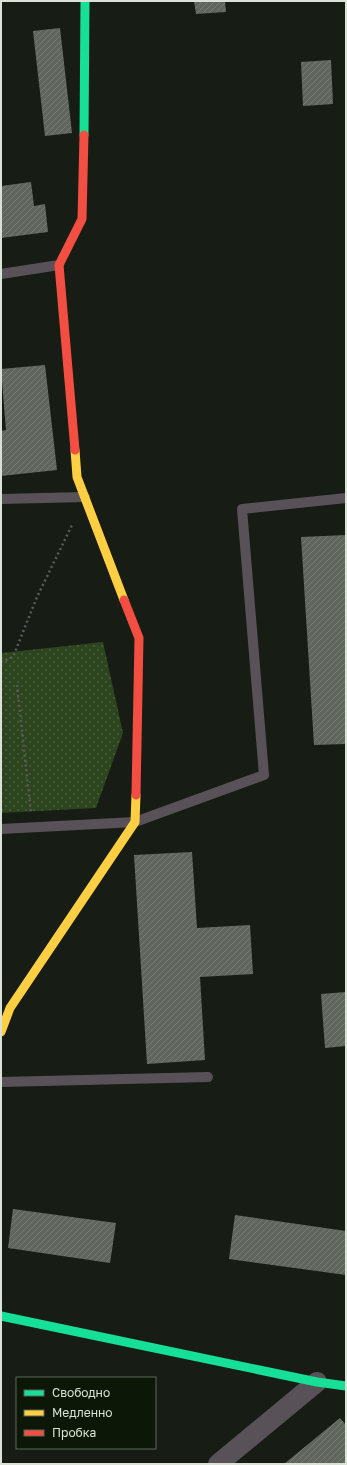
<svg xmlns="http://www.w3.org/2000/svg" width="347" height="1465" viewBox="0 0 347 1465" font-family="'Golos Text',sans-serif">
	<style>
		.grass { fill: url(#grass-dots) }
		.building { fill: url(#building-hatch) }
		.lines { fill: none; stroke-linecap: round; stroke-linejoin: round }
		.path { stroke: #5d595d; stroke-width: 2.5; stroke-dasharray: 2 3; stroke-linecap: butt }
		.lane { stroke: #585258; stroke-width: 10 }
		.street { stroke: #585258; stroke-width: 20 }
		.fast { stroke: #16e098; stroke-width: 9 }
		.slow { stroke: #ffcf43; stroke-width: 9 }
		.jam { stroke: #f24e42; stroke-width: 9 }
	</style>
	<defs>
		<pattern id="grass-dots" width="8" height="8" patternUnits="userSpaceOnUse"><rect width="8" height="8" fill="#2c451e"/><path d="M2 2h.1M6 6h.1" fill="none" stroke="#4a603e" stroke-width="1.8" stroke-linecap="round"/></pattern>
		<pattern id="building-hatch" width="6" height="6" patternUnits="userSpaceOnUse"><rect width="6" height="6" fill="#60655d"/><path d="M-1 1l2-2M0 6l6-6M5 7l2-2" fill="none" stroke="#767b74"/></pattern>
	</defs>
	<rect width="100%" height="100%" fill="#171c14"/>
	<!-- grass -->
	<path class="grass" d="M103,642L123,733L96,808L1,813V653Z"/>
	<!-- building -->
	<path class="building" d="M194,1H225L226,12L196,14Z
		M60,28L72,133L45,136L33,31Z
		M331,60L333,104L303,106L301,62Z
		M31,182L34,206L45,204L48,232L1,238V186Z
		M45,365L57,470L1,476V431L6,430L1,369Z
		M346,535V744L314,745L301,537Z
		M192,852L197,928L250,925L253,974L200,977L205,1060L147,1064L134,855Z
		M346,992V1046L325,1048L321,994Z
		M13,1209L116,1223L110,1263L8,1248Z
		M235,1215L346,1231V1275L229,1259Z
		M340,1418L346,1425V1464H284Z"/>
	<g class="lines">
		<!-- path -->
		<path class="path" d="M1,662L13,657L37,597L72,525
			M17,685L31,813"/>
		<!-- lane -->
		<path class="lane" d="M1,274L59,265
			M1,499L85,497
			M1,829L135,822L264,775L242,509L346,498
			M1,1082L208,1077"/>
		<!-- street -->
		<path class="street" d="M218,1464L317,1382"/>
		<!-- fast -->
		<path class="fast" d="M84,135L85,1
			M1,1316L317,1382L346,1386"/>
		<!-- slow -->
		<path class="slow" d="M75,450L77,477L124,600
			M1,1032L10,1008L135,822L136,795"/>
		<!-- jam -->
		<path class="jam" d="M75,450L59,265L82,219L84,135
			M124,600L139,638L136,795"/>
	</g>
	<!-- border -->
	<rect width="347" height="1465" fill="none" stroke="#dae2d7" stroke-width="4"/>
	<!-- legend -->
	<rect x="16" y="1377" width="140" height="72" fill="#0d1708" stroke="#5f685b"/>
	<rect x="24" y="1390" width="20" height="6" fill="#16e098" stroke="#5f685b"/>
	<text x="52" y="1397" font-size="12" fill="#dae2d7">Свободно</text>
	<rect x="24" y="1410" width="20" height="6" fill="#ffcf43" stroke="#5f685b"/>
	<text x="52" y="1417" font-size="12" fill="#dae2d7">Медленно</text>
	<rect x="24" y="1430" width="20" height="6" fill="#f24e42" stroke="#5f685b"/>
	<text x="52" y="1437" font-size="12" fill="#dae2d7">Пробка</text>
</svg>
